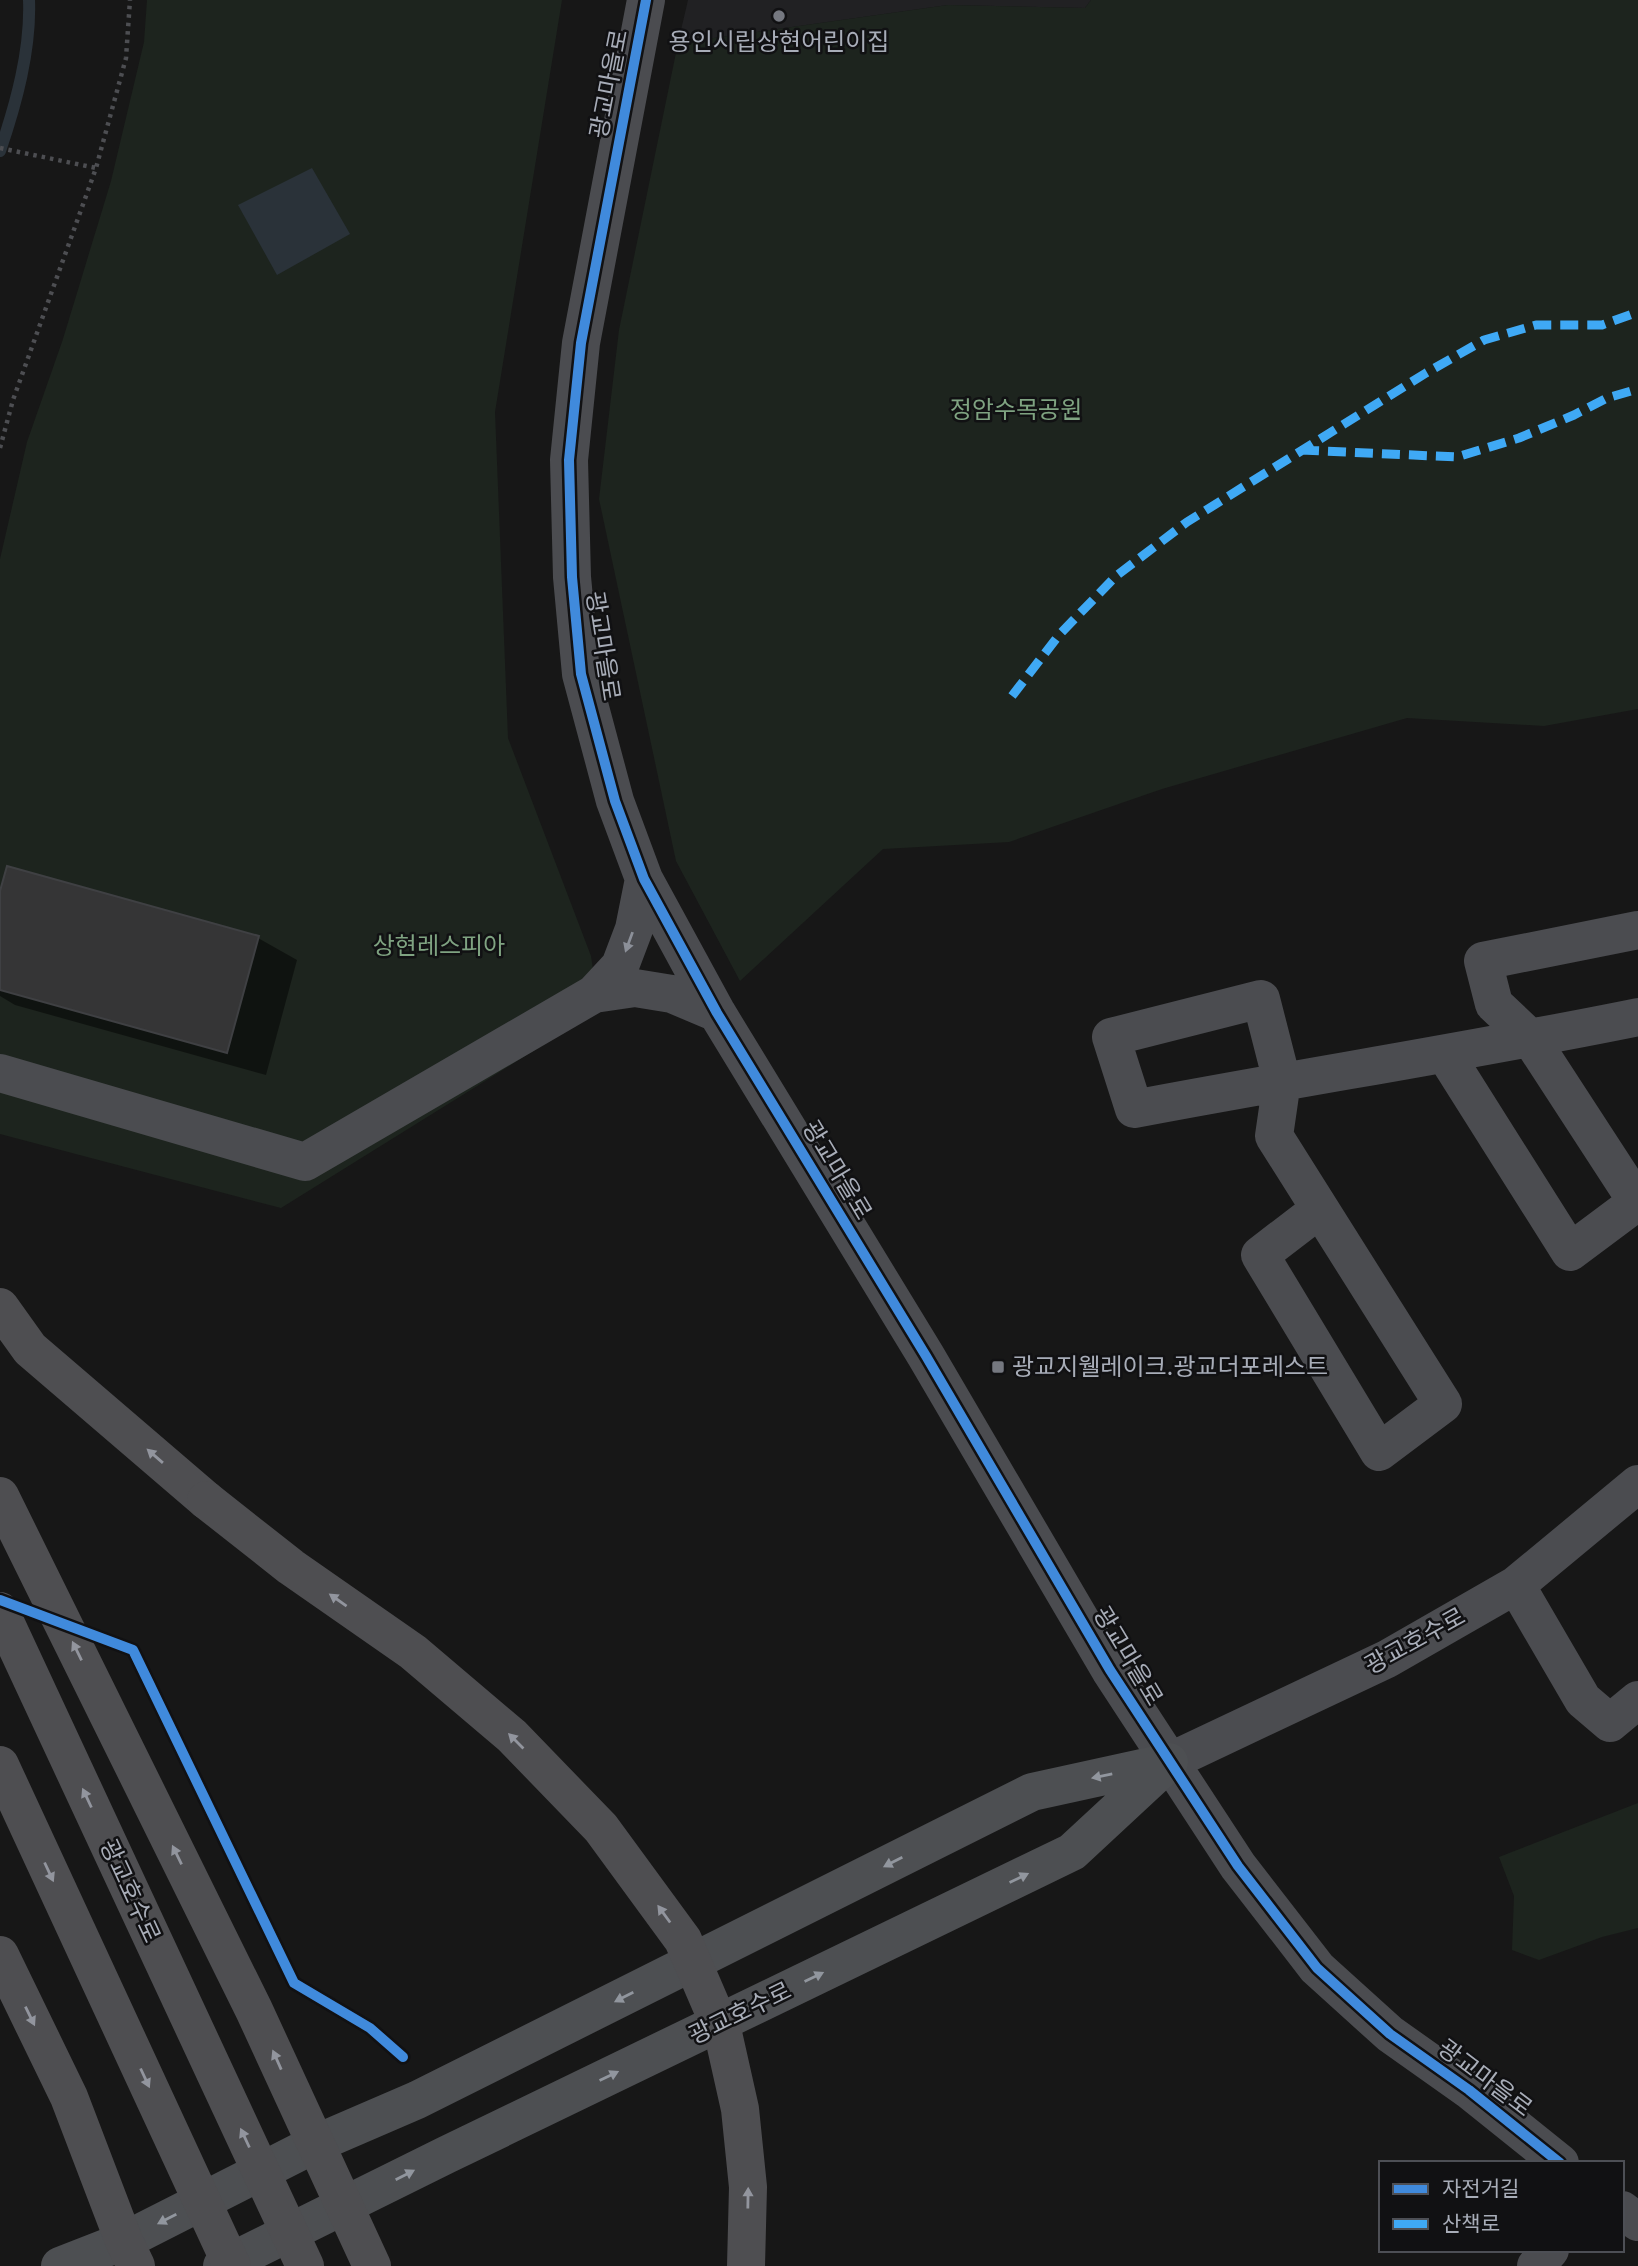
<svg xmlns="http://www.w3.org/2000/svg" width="1638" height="2266" viewBox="0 0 1638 2266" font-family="Inter,'Noto Sans KR',sans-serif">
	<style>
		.built { fill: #212123 }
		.green { fill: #1d241e }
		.water { fill: #2a3239 }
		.shadow { fill: #0007 }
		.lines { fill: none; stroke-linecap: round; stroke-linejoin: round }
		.stream { stroke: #2a3239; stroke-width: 12 }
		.building { fill: #353536; stroke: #3f4043; stroke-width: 2 }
		.path { stroke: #4d4e52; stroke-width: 4.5; stroke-dasharray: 3.5 5; stroke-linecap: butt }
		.minor { stroke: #4b4c50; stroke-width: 38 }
		.major { stroke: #4d4f52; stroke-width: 38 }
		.highway { stroke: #4e4e51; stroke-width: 38 }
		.highway-bridge { stroke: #4e4e51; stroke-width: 38 }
		.quiet { stroke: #3fa9f5; stroke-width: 9; stroke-dasharray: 18 9; stroke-linecap: butt }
		.cycleway-casing { stroke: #111113; stroke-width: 15 }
		.cycleway { stroke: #408adc; stroke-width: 10 }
		.oneway { fill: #8c9099 }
		.oneway2 { fill: #92959e }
		.oneway3 { fill: #91969e }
		.poi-dot { fill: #757880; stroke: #111113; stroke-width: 2.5 }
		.labels { text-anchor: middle; stroke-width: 5; stroke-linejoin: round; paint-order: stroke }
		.poi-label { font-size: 24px; fill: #a8adb8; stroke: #111113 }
		.street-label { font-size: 24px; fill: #a8adb8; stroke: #111113 }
		.park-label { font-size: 24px; fill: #7fa381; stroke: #111113 }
	</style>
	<rect width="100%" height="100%" fill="#171717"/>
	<!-- built -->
	<path class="built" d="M688,0H1091L1085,8L948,5L678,43Z"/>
	<!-- green -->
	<path class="green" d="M147,0H562L495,412L508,738L591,956L599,1010L281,1208L0,1134V559L27,442L63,339L111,181L144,42Z
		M1091,0H1638V709L1544,726L1407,718L1162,789L1009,842L883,849L740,981L676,861L599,499L619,330L678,43L948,5L1085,8Z
		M1638,1803V1928L1602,1937L1539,1960L1512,1950L1514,1896L1499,1857Z"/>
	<!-- water -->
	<path class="water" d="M312,168L350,234L277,275L238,205Z"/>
	<!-- shadow -->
	<path class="shadow" d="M0,897L258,938L297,960L266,1075L15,1005L0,996Z"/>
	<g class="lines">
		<!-- stream -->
		<path class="stream" d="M0,151C16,104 31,50 29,0"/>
	</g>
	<!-- building -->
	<path class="building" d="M7,866L259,936L227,1053L0,990V891Z"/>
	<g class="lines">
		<!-- path -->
		<path class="path" d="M0,148L96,168
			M0,448L13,400L96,168L126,58L130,0
			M133,1650L294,1983L370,2028L403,2057"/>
		<!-- minor -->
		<path class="minor" d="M646,0L581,343L569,460L572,577L581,674L615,801L644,879L717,1013L926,1356L1110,1670L1238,1866L1317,1968L1390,2034L1469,2090L1560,2163
			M594,994L635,988L672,994L717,1013
			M1445,1054L1570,1252L1637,1202L1531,1039L1494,1004L1483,961L1638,930
			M0,1073L305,1162L594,994L620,966L634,929L644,879
			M1320,1209L1260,1255L1379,1452L1443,1404L1274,1136L1282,1081L1261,999L1111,1037L1134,1109C1302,1077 1471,1051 1638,1017
			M1516,1585L1583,1700L1610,1723L1638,1700
			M1169,1762L1387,1659L1516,1585L1638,1484
			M1622,2210L1638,2222
			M1536,2266L1550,2250"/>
		<!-- major -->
		<path class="major" d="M60,2266L124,2241L315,2144L417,2100L1032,1792L1169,1762
			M222,2266L446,2155L1072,1852L1169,1762"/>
		<!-- highway -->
		<path class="highway" d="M0,1307L30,1349L206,1500
			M0,1496L254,2010L372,2266
			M0,1955L69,2097L124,2241L136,2266"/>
		<!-- highway-bridge -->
		<path class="highway-bridge" d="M206,1500L291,1567L413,1652L512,1736L601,1828L683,1940L723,2033L740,2109L748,2187L746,2266
			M0,1611L305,2266
			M0,1765L232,2266"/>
		<!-- quiet -->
		<path class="quiet" d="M1301,450L1457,457L1519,438L1574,415L1607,398L1638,389
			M1012,696L1059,635L1116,576L1187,522L1426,373L1484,340L1536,325H1602L1638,312"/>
		<!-- cycleway casing -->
		<g class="cycleway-casing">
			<path id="cycleway" d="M646,0L581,343L569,460L572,577L581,674L615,801L644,879L717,1013L926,1356L1110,1670L1238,1866L1317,1968L1390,2034L1469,2090L1560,2163
				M0,1600L133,1650L294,1983L370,2028L403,2057"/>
		</g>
		<!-- cycleway -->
		<use href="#cycleway" class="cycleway"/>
	</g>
	<!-- one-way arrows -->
	<defs><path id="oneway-solid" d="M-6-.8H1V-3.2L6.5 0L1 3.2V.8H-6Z" transform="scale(1.75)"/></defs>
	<use class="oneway" href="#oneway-solid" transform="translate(629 942) rotate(110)"/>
	<g class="oneway2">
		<use href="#oneway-solid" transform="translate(155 1456) rotate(-139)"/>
		<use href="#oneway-solid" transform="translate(338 1600) rotate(-145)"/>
		<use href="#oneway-solid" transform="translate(77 1651) rotate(-116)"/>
		<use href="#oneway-solid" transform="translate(516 1741) rotate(-135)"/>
		<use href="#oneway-solid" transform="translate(87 1798) rotate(-115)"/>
		<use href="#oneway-solid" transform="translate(177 1855) rotate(-116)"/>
		<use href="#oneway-solid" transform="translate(49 1872) rotate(65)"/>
		<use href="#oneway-solid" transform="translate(664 1914) rotate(-126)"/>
		<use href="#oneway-solid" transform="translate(30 2016) rotate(64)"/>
		<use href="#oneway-solid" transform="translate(277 2060) rotate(-114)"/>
		<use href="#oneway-solid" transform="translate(145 2078) rotate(65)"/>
		<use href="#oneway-solid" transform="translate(245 2138) rotate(-115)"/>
		<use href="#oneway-solid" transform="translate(748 2198) rotate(-89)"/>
	</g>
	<g class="oneway3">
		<use href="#oneway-solid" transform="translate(1102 1776) rotate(168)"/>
		<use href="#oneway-solid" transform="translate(893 1862) rotate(153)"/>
		<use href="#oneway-solid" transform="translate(1019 1878) rotate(-26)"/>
		<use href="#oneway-solid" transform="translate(814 1977) rotate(-26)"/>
		<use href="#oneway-solid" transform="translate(624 1997) rotate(153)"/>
		<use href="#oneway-solid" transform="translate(609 2076) rotate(-26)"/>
		<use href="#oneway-solid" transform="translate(405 2175) rotate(-27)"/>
		<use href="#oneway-solid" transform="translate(167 2219) rotate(153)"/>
	</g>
	<!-- markers -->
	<g class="poi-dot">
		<circle cx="779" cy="16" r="7"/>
		<rect x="991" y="1360" width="14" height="14" rx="3.5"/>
	</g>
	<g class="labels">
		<!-- poi labels -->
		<g class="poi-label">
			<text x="779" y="50">용인시립상현어린이집</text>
			<text x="1012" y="1375" text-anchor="start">광교지웰레이크.광교더포레스트</text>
		</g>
		<!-- street labels -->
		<g class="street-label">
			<text transform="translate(609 84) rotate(-79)" y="8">광교마을로</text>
			<text transform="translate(603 646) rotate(81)" y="8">광교마을로</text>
			<text transform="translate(837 1170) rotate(59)" y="8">광교마을로</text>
			<text transform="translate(1415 1641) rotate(-29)" y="8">광교호수로</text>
			<text transform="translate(1128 1656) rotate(59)" y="8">광교마을로</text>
			<text transform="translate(130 1891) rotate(65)" y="8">광교호수로</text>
			<text transform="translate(740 2013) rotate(-26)" y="8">광교호수로</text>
			<text transform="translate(1485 2078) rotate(37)" y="8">광교마을로</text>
		</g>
		<!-- park labels -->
		<g class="park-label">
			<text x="1016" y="418">정암수목공원</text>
			<text x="439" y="954">상현레스피아</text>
		</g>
	</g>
	<!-- legend -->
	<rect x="1379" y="2161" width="245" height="91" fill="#111113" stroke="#4d4f55" stroke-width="2"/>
	<rect x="1393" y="2184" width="35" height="10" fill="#408adc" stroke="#4d4f55" stroke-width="2"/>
	<text x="1442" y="2196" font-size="21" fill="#a8adb8">자전거길</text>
	<rect x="1393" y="2219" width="35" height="10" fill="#3fa9f5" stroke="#4d4f55" stroke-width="2"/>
	<text x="1442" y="2231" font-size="21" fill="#a8adb8">산책로</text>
</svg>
